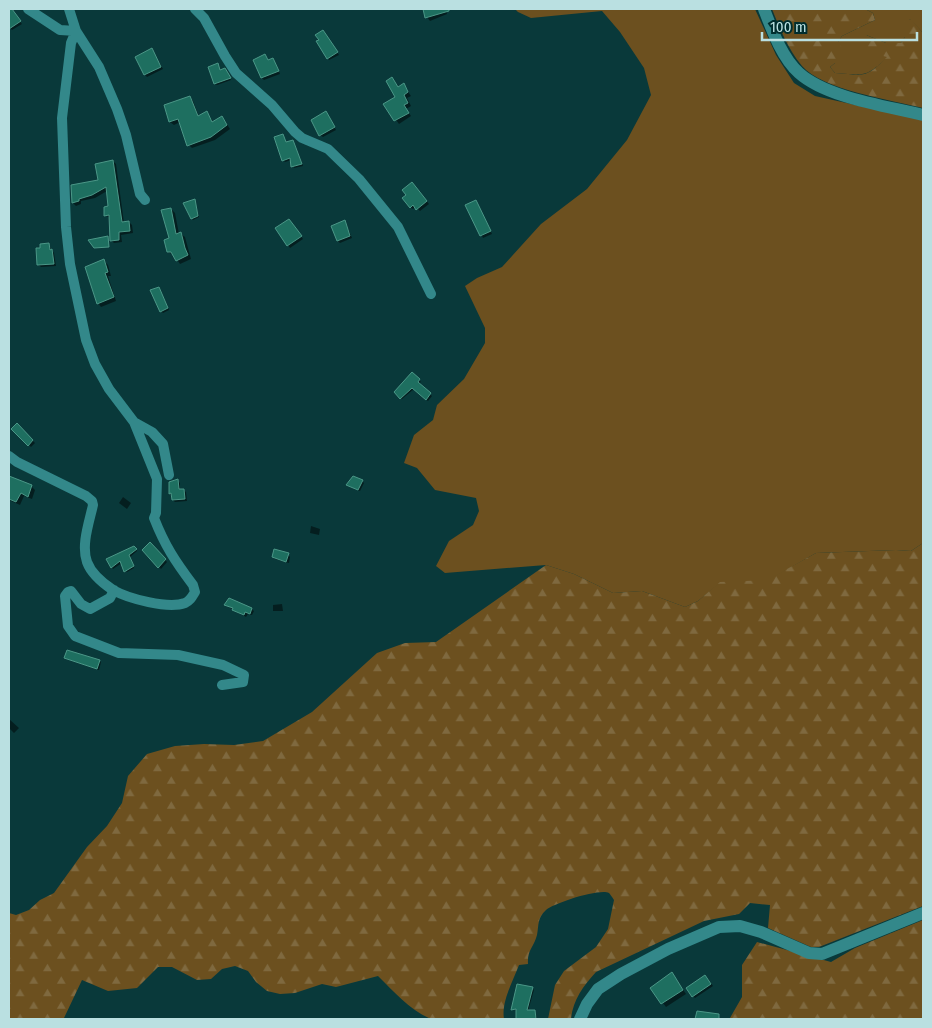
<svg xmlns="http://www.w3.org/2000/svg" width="932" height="1028" viewBox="0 0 932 1028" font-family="'Fira Sans Condensed',sans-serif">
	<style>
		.grass { fill: #6c501f }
		.forest { fill: url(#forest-firs) }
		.shadow { fill: #0007 }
		.building { fill: #1e6f60; stroke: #4b9787 }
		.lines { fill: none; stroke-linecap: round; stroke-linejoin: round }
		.minor { stroke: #33888a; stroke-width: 10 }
		.tertiary { stroke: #33888a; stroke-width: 12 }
	</style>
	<defs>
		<pattern id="forest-firs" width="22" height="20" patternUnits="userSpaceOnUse" patternTransform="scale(1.25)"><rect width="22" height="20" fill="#6c501f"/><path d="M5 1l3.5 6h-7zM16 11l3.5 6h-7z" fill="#7f693f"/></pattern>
	</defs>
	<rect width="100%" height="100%" fill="#09393a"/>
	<!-- grass -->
	<path class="grass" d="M515,9H755L776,55L794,83L815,96L923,120V543L911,551L896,550L816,553L767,581L720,583L698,601L685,607L642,591L613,593L574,574L546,565L445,573L436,566L449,541L473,525L479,511L476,498L435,490L417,468L404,463L414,435L433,420L437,405L464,379L485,343V328L465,286L477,278L502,267L541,224L587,189L627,140L651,95L644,68L620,32L602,11L531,18L518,12Z
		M865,9H923V33L910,19L905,37L901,43H886L866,35L888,57C865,78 865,75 835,73L830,67L835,63L838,42L842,36L875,20L873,13Z"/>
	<!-- forest -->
	<path class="forest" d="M772,9H865L873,13L875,20L842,36L838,42L850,59L835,63L830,67L835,73C865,75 865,79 887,57L860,50L855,45L859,38L866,35L886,43H901L905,37L897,25L911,19L923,33V108C892,100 822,90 802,66C788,49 780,29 772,9Z
		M923,543V906L819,947H811L768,928L770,905L750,903L739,914L704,921L596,972C583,986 573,1000 571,1019H548L555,985L564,971L596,947L608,929L614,900C613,898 610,894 609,893C600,888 554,903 546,910C537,918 539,925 537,935C534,947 527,950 528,964L519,965C513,981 501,1002 504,1019H431C410,1010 394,992 378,976L336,987L322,984L295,993L280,994L267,991L256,982L248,971L235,966L222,969L211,979L197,980L172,967H158L137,988L108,991L82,980L64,1018L9,1019V913L16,915L29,910L40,900L54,893L87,847L107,826L122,803L128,776L147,754L175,746L204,744L234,745L263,741L312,712L377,653L405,643L436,642L546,565L574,574L613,593L642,591L685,607L698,601L720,582L767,580L816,553L896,550L911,551Z
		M923,920V1019H733L730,1018L742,997V965L757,942L831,962L855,948Z"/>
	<!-- shadow -->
	<path class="shadow" d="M9,9L22,24L12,30L9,26Z
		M425,9H446L447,14L430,21L427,17Z
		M325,34L339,55L329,60L328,58Z
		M152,50L163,69L147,77L145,75Z
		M265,55L269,61L273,59L275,62L280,74L264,80L262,78Z
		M219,66L221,71H226L231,80L217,85L215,84Z
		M392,79L399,88L403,85L411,96L407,98L411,106L406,109L411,116L399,124L385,104L397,97Z
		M190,98L193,101L199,117L207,112L213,122L225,121L230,129L215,140L192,148L189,145L180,122L174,125L170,122L165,106Z
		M326,113L336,130L323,137L320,135Z
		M283,136L286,144L294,143L303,166L294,168L291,160L285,162L283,160Z
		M113,161L116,164L124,223L129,222L132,225L133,233L121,235L122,242L114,243L111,240L110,218L105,215L109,208L107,191L95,198L81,201V204L76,206L73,203V186L99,181Z
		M414,186L429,204L420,211L416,207L413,209L410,207Z
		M194,200L199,217L193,220L192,218Z
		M476,201L492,234L483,238L467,205Z
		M171,209L175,213L179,234H181L185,237L191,259L180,264L174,255L168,252L171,239Z
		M345,222L352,238L340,243L338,241Z
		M291,223L303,239L290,248L288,245Z
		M48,244L54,253L56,266L41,267L39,265Z
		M104,261L108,265L111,276H108L116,301L101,307L98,303Z
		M159,288L169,310L163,313L161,311Z
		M412,374L421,382L418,384L432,396L428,401L414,389L402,399L395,392Z
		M17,425L35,443L31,447L13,429Z
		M9,477L32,487L35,490L32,499L24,496L20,505L9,500Z
		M178,481L180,483V490H183L186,492L187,501L175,502L173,500L170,493Z
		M362,481L364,483L360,491L348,485Z
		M123,497L131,503L127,509L119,503Z
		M311,526L320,529L319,535L310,533Z
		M150,543L167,562L161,569L143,550Z
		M136,549L137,551L130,557L134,568L127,572L122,563L113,569L112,567Z
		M288,554L290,557L289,563L275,559L273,557Z
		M282,604L283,611H273V605Z
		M226,605L251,609L254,611L252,615L248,614L246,617Z
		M65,658L99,661L101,662L99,670Z
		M9,719L19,728L14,733L9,728Z
		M675,978L686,994L666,1007L652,988Z
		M708,979L713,986L695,998L693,996Z
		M532,988L534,990L528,1011H535L537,1019H518L517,1011L512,1009Z"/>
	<!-- building -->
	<path class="building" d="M9,9H12L21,21L9,29Z
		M423,9H449V11L425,18Z
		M323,30L338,52L327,59L316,41L319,40L315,35Z
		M152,48L161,67L144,75L135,57Z
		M265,54L268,60L273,58L279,71L261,78L253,60Z
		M218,63L220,70L225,68L231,78L214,84L208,67Z
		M392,77L398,87L404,83L408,92L404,95L408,103L404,105L409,113L394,121L383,104L395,97L386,81Z
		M190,96L198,116L207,111L212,122L222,116L227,125L211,137L187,146L178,119L169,122L164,105Z
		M326,111L335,127L319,136L311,120Z
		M283,134L286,142L293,140L302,164L291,167L290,158L282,161L274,137Z
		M113,160L122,222L129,221L130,231L119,232V240L110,241L109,215L104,216V207L108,206L106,187L92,195L79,199V201L72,203L71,185L98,180L95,164Z
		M412,182L427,201L416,210L413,205L410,208L402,198L406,195L402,190Z
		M195,199L198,216L191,219L183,203Z
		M476,200L491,231L480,236L465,205Z
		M171,208L176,234L181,232L185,248L188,255L176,261L171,252H167L164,240L169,238L161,210Z
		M289,219L302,236L287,246L275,228Z
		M345,220L350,236L337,241L331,226Z
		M108,236L109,247L94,248L88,240Z
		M49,243L50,250L52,249L54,264L37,265L36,248H40V244Z
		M104,259L108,272L105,273L114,297L97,304L85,267Z
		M159,287L168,308L160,312L150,290Z
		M412,372L420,379L418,382L431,393L426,400L412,388L400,399L394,392Z
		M17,423L33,440L28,446L11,429Z
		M9,476L32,485L28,497L21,493L16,502L9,499Z
		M353,476L363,480L358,490L346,485Z
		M178,479L179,489H184L185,499L172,500L171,493L169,494V482Z
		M150,542L166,559L158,568L142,550Z
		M134,546L137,549L129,555L134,566L124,572L120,561L111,568L106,559Z
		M274,549L289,553L286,562L272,557Z
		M229,598L252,608L250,614L245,612L244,615L232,610L233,608L224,605Z
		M67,650L100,660L97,669L64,658Z
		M672,972L683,990L661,1004L650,988Z
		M705,975L711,984L692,997L686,988Z
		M517,984L533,987L527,1010H535L536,1019H516V1009L511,1010Z
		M697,1011L719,1014V1019H695Z"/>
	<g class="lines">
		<!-- minor -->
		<path class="minor" d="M28,9L60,30L76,31L71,43L62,118L66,227L70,264L86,340L95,364L109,389L134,422L152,432L163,444L169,475
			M69,9L76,31L99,67L117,109L126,135L140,194L145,200
			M195,9L204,18L225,56L236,73L272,105L295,132L302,138L328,149L359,179L398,227L431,294
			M9,456L17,462L86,496L92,501L93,505C89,523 81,545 87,562C91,573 104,584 113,590C129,599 168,609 185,603C190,601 192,597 195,592L193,585C175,561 165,546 154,518L156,513L157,479L134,422
			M114,590L110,598L90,609L81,604L71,591L68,592L65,596L68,626L75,636L119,653L178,655L223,665L244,675L243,682L222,685"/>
		<!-- tertiary -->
		<path class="tertiary" d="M764,9C772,30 782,58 799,73C827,98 887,106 923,115
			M580,1019L587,1004L598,989L621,974L668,949L719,927L740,926L761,932L809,953L822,954L923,913"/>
	</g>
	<!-- border -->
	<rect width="932" height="1028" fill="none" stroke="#bae0e1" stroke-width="20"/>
	<!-- scale -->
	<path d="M762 32v8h155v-8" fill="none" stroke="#bae0e1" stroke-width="2.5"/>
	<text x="770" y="32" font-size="15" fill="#bae0e1" stroke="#002e2f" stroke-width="4" paint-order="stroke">100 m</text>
</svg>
